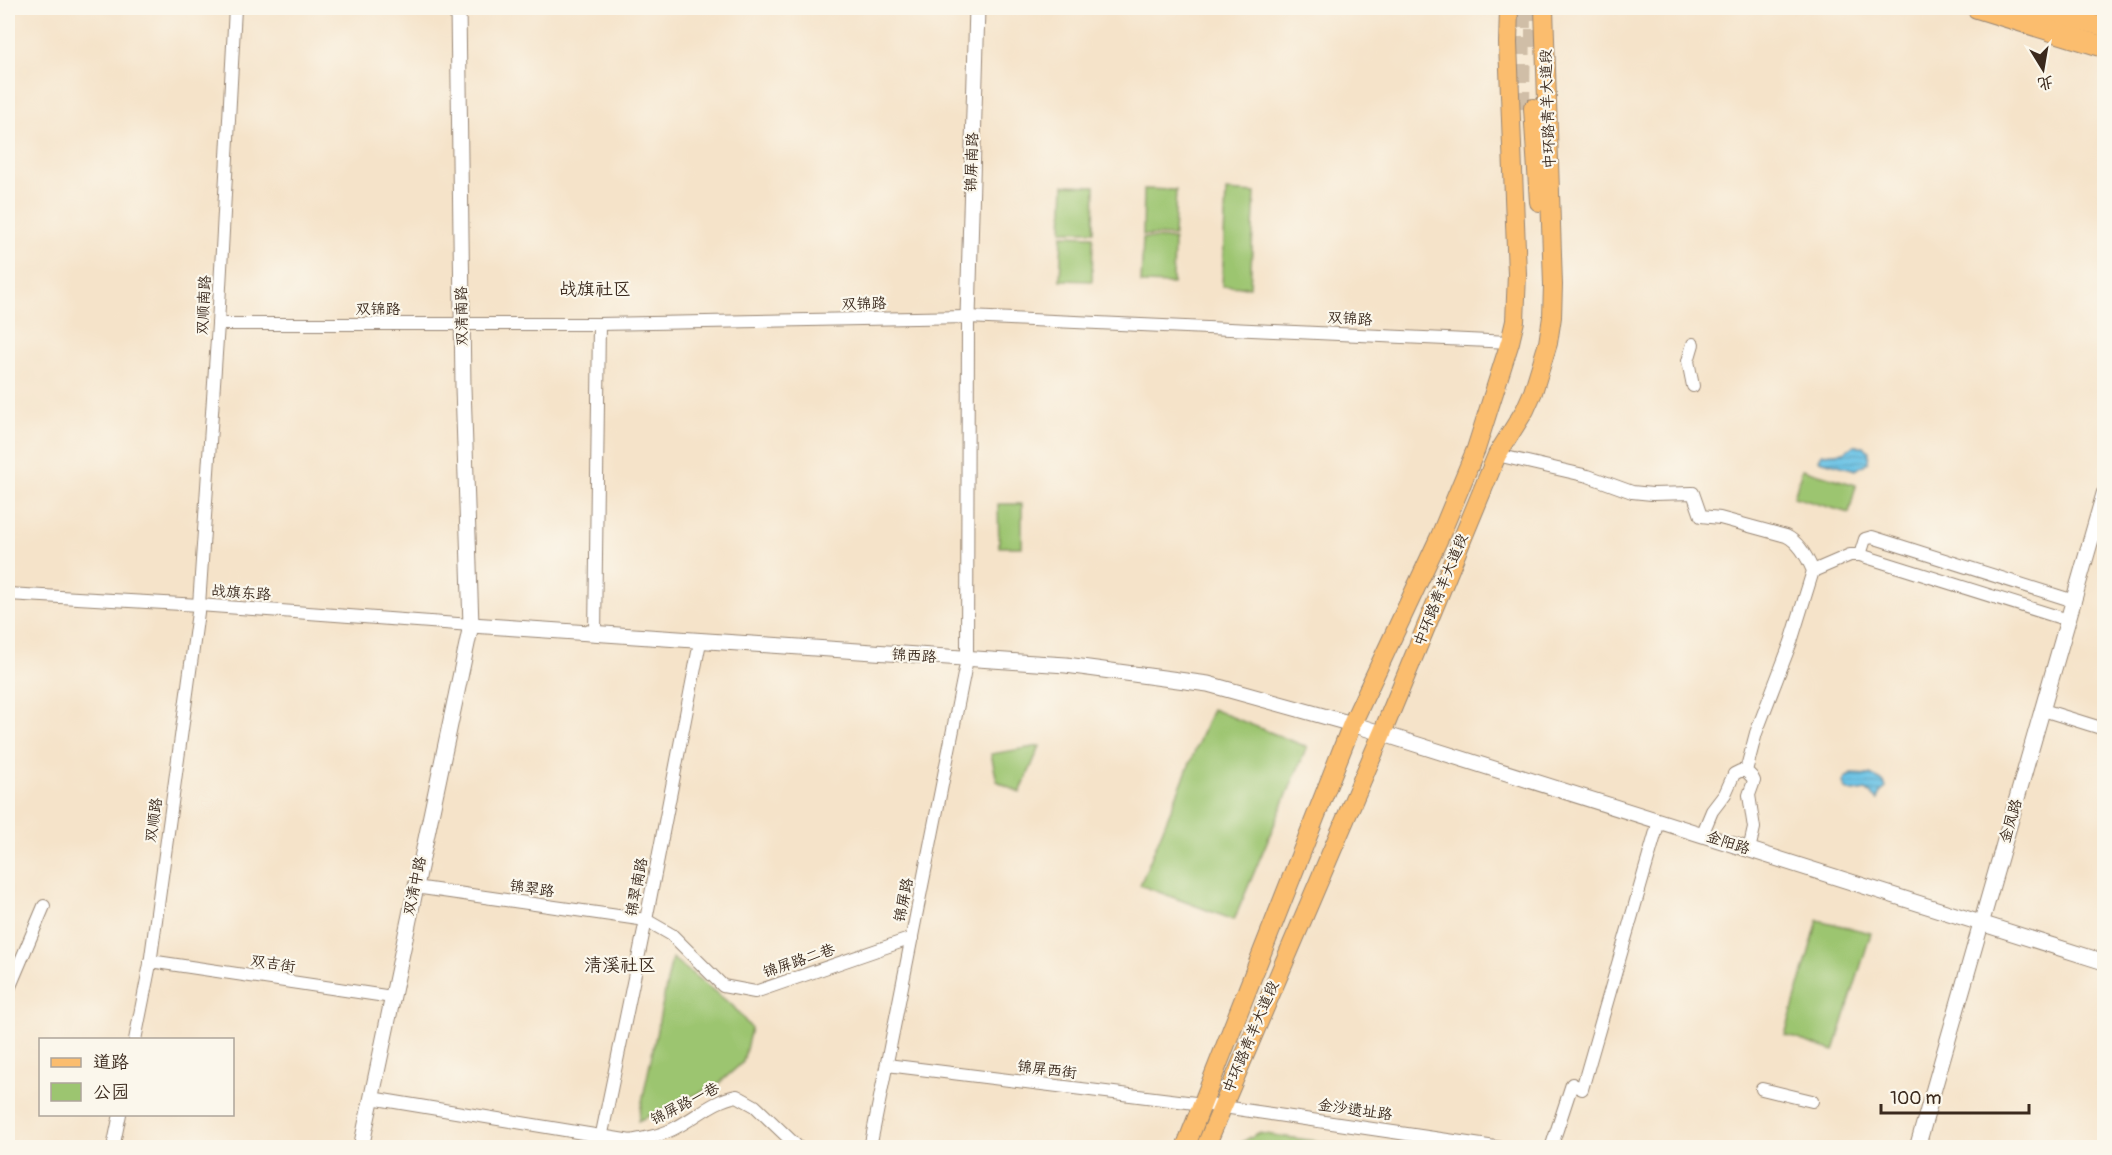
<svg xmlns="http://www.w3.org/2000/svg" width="2112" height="1155" font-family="Pangolin,'LXGW WenKai TC',sans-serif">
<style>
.park{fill:#9cc570;stroke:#6c7847;stroke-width:1.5}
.water{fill:url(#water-rules);stroke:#527682;stroke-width:1.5}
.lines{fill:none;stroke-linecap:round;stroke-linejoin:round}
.primary-tunnel{stroke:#d0bea7;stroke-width:18;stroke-dasharray:18 9;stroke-linecap:butt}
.minor-casing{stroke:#988674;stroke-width:14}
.tertiary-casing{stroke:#988674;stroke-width:17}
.primary-casing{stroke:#988674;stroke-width:20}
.trunk-casing{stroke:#988674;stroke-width:22}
.minor{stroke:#fff;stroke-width:12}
.tertiary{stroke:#fff;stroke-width:15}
.primary{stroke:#fbbd6e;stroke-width:18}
.trunk{stroke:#fbbd6e;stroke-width:20}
.labels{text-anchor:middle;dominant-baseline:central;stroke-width:4.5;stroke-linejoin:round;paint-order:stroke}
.street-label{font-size:15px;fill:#3b2a1e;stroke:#fbf7ec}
.quarter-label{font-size:18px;fill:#3b2a1e;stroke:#fbf7ec}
</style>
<defs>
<pattern id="water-rules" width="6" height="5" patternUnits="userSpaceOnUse" patternTransform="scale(1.5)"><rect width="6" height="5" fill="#68c2e6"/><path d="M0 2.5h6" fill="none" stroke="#579eba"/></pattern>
</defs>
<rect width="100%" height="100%" fill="#fbf7ec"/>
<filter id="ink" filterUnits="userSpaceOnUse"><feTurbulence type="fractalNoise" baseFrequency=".0167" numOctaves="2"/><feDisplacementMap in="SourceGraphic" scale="12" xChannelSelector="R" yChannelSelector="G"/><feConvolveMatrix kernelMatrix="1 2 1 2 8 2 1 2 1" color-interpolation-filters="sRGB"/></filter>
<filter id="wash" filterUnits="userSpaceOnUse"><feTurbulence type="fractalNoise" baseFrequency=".008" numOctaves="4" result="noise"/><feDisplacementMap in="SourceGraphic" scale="24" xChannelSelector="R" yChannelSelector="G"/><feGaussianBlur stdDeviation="1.35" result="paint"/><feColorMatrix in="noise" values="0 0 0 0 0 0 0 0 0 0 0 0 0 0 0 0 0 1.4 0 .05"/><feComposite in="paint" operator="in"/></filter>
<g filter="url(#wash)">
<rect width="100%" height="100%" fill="#f5e3c9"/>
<g class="park">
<polygon points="1064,185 1095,186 1094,231 1062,231"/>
<polygon points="1144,189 1176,190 1174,236 1143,235"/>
<polygon points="1226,191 1255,193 1250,287 1222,286"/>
<polygon points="1062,235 1093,236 1092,281 1060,280"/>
<polygon points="1143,238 1174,239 1173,284 1141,283"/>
<polygon points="1802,469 1856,485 1849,513 1794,497"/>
<polygon points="998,504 1022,504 1022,547 999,547"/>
<polygon points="1212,709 1307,747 1234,920 1140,885"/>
<polygon points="1040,746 1020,793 997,781 991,754"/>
<polygon points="1818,920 1871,933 1834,1051 1785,1035"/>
<polygon points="672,958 733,1006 751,1028 743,1062 717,1085 638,1121"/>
<polygon points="1258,1133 1358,1147 1233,1147"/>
</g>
<g class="water">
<polygon points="1853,446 1863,446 1869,451 1868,462 1856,470 1819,460 1822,454 1844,452"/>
<polygon points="1852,774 1870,775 1884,782 1886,788 1880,793 1878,800 1866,790 1853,792 1846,789 1843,783 1845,778"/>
</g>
</g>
<g filter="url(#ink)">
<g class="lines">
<g class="primary-tunnel">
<polyline points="1534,47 1534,8"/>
<polyline points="1521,109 1522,8"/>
</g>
<defs>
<g id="minor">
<polyline points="218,324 599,324 968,317 1510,342"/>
<polyline points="1693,386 1688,361 1693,344"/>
<path d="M 1497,455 L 1588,476 L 1632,492 L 1652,494 L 1693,493 L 1701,516 L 1720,518 L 1786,536 C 1799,542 1808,559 1813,571 L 1791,642 L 1756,733 L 1746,771 L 1752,777 L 1754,781 L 1749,795 L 1754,828 L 1749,850"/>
<polyline points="1860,555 1865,539 1872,537 2074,601"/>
<polyline points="1813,571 1850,555 1860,555 2068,620"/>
<polyline points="8,594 199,605 471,625"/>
<polyline points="595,634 599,324"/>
<polyline points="2043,710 2104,729"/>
<polyline points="1702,835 1712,811 1725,794 1734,774 1740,771 1746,771"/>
<polyline points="415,887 646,920 672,935 723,986 755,992 912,938"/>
<polyline points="150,961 392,997"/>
<polyline points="8,991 44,906"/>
<polyline points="135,1040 150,964 199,605 218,324 235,8"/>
<polyline points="887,1065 1203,1104 1502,1148"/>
<polyline points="1762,1089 1812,1101"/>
<path d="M 371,1098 L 631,1141 C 647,1138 663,1135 677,1127 C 698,1116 714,1100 737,1096 L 755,1106 L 799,1148"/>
<polyline points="113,1148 120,1114"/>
<polyline points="599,1148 646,920 700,642"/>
<polyline points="870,1148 967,659 968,317"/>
<polyline points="1551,1148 1572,1084 1582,1089 1659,821"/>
</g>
<g id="tertiary">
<polyline points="968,317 977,8"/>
<polyline points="471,625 1066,665 1208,684 1352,724 2104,962"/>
<polyline points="361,1148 471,625 463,387 458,8"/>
<polyline points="1917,1148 2104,494"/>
</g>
<g id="primary">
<polyline points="2034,8 2104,27"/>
<polyline points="1533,108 1539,202"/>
<polyline points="1185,1148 1352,724 1440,536 1476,449 1510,342 1515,321 1517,274 1508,43 1509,8"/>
<polyline points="1205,1148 1383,731 1497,455 1525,410 1533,392 1548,343 1552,317 1553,285 1544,8"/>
</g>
<polyline id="trunk" points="1977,8 2104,47"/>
</defs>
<use href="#minor" class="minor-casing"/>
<use href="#tertiary" class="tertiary-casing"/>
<use href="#primary" class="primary-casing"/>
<use href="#trunk" class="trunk-casing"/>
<use href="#minor" class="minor"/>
<use href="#tertiary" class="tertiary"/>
<use href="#primary" class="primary"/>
<use href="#trunk" class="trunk"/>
</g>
</g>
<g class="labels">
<g class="street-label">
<text transform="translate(1548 109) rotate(-92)">中环路青羊大道段</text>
<text transform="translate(972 162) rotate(-88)">锦屏南路</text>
<text transform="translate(864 304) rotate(-1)">双锦路</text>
<text transform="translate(204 305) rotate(-87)">双顺南路</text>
<text x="378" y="309">双锦路</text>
<text transform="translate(462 316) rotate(-91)">双清南路</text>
<text transform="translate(1350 319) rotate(3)">双锦路</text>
<text transform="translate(1441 590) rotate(-68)">中环路青羊大道段</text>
<text transform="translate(241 593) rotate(4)">战旗东路</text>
<text transform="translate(914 656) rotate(4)">锦西路</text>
<text transform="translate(154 820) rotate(-82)">双顺路</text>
<text transform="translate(2011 821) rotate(-74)">金凤路</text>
<text transform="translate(1728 843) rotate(18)">金阳路</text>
<text transform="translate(415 886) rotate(-78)">双清中路</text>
<text transform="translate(637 887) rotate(-79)">锦翠南路</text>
<text transform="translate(532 889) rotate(8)">锦翠路</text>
<text transform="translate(904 900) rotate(-79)">锦屏路</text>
<text transform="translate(799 961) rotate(-19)">锦屏路二巷</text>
<text transform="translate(273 964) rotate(9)">双吉街</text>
<text transform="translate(1251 1037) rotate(-67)">中环路青羊大道段</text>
<text transform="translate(1047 1070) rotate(7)">锦屏西街</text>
<text transform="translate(685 1104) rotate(-27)">锦屏路一巷</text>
<text transform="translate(1355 1110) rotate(8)">金沙遗址路</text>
</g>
<g class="quarter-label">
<text x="595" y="289">战旗社区</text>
<text x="620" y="965">清溪社区</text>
</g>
</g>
<rect width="2112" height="1155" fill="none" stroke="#fbf7ec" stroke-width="30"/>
<rect x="39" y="1038" width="195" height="78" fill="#fbf7ec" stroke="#aea59a" stroke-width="1.5"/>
<rect x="51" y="1058" width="30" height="9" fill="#fbbd6e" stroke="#aea59a" stroke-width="1.5"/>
<text x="93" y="1068" font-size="18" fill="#3b2a1e">道路</text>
<rect x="51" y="1083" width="30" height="18" fill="#9cc570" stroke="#aea59a" stroke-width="1.5"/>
<text x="93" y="1098" font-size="18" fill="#3b2a1e">公园</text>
<g transform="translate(2043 69) rotate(169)" stroke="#fbf7ec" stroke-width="4.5" paint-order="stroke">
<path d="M0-4.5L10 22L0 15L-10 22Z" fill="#3b2a1e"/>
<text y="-9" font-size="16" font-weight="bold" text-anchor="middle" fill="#3b2a1e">北</text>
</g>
<path d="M1881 1104v9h148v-9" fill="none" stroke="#3b2a1e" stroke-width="3"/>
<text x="1890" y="1104" font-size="18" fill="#3b2a1e" stroke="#fbf7ec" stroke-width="4.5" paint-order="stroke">100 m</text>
</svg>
